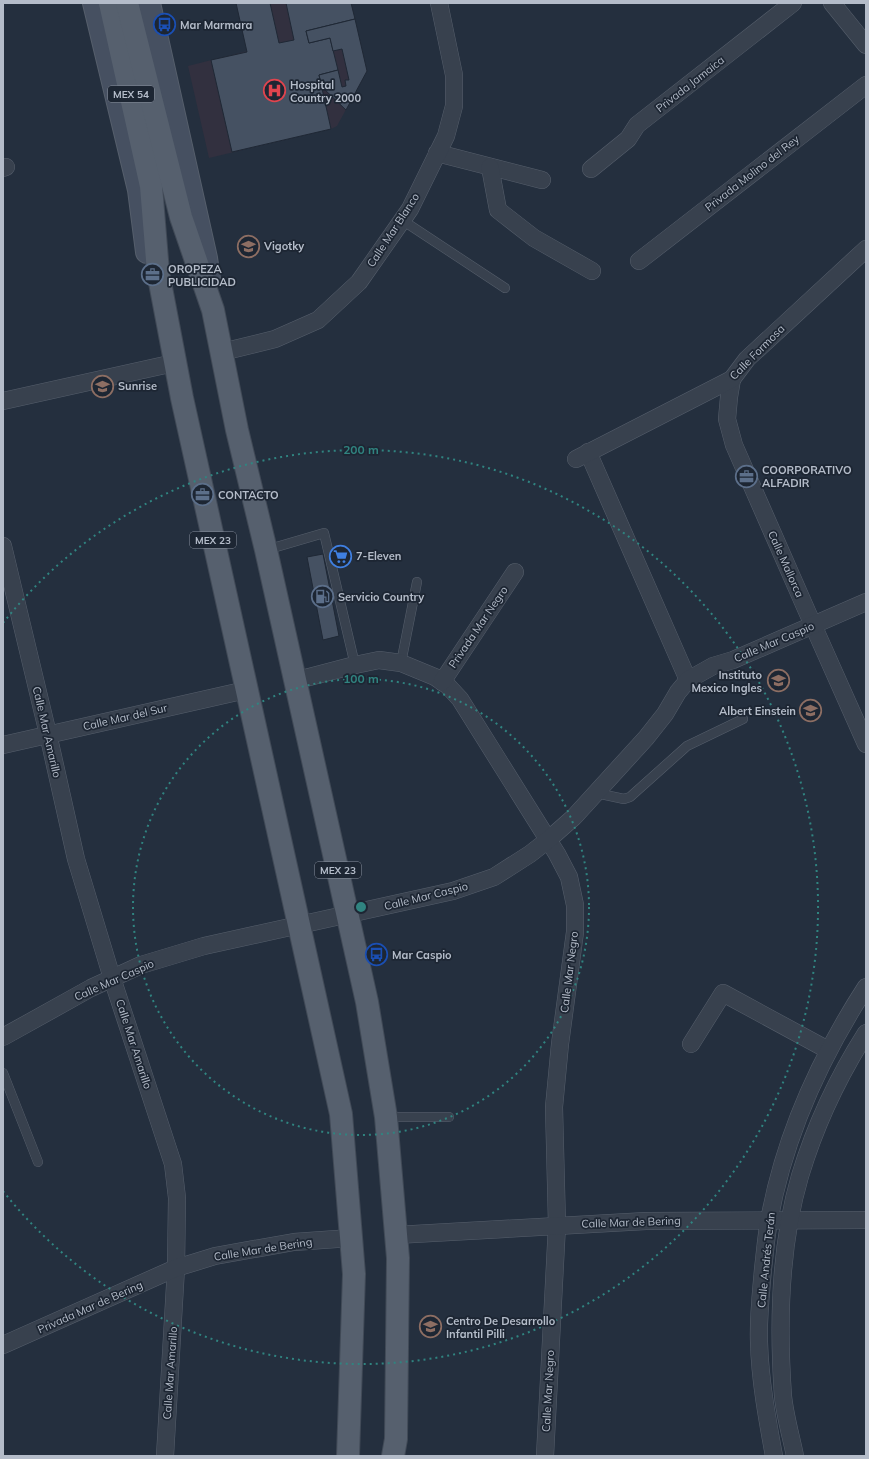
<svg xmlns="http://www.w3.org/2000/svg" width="869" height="1459" font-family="Mulish,sans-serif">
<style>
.medical{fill:#32303f}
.building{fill:#455162;stroke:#1f2835}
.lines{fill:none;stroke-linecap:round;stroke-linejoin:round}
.lane-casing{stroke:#565f6c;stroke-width:10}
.street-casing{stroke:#565f6c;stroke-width:18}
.secondary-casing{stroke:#565f6c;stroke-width:24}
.primary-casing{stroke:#414a57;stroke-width:24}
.lane{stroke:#38414e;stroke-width:9}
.street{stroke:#38414e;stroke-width:17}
.secondary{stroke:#465061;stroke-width:22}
.primary{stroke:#56606e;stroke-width:22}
.ring{fill:none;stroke:#308480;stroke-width:2;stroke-dasharray:2 4}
.labels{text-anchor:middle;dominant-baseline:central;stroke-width:3.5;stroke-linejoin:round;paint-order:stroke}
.shield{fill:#1d2633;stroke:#878f9c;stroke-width:1}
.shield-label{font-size:10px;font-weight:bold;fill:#b4bcc9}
.poi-label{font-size:11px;font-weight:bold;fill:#b4bcc9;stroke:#1d2633;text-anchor:start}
.street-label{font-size:11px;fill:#b4bcc9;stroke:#1d2633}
.centre{fill:#308480;stroke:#1d2633;stroke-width:2}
.ring-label{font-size:12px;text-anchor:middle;font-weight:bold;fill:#308480;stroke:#1d2633;stroke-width:3.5;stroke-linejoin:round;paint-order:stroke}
</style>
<rect width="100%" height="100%" fill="#242f3e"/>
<polygon class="medical" points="236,3 351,3 367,71 337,126 331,129 209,158 188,66 247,51"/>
<g class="building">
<polygon points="236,3 270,3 279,43 294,40 286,3 351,3 355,19 306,31 309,43 330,38 338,70 319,75 331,129 232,152 211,60 247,52"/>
<polygon points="355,19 367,71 346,110 322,87 319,75 338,70 342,87 346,86 345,80 349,80 342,49 333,51 330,38 309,43 306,31"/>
<polygon points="323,554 339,636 323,640 307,557"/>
</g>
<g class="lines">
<defs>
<g id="lane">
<polyline points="402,220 505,288"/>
<polyline points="266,550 324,533 355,665"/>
<polyline points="401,663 417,582"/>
<polyline points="596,793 624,799 630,797 687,746 743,719"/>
<polyline points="3,1073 38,1162"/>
<polyline points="386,1117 449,1117"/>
</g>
<g id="street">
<polyline points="832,3 866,45"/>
<polyline points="437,153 542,180"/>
<polyline points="490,167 498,210 534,238 592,271"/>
<polyline points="3,168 6,167"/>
<polyline points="591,169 628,139 637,125 793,3"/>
<polyline points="639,261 866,85"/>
<polyline points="222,352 275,339 318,320 359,282 410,209 446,136 454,106 454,75 439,3"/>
<polyline points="732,379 729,397 727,419 734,445 813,625 866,744"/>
<polyline points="3,401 165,365"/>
<polyline points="588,452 688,680"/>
<polyline points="576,459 732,379 747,359 866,249"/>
<polyline points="3,546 48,734 76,859 112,978 173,1164 177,1198 176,1268 165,1456"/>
<polyline points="294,681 355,665 379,660 401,663 435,677 447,685 460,699 557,854 569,877 575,905 575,932 560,1044 554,1107 557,1225 545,1456"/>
<polyline points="442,682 515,572"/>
<polyline points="3,745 246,690"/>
<polyline points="3,1037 91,988 141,965 204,946 453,891 494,877 530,854 548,840 574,817 646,738 665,714 678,692 688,680 713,666 733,660 866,602"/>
<polyline points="691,1044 723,993 828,1050"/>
<polyline points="396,1235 646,1221 866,1220"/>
<polyline points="3,1345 176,1268 215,1256 294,1242 351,1238"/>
<path d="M 774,1456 C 767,1418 760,1380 759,1342 C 758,1318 761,1293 763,1269 C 765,1253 766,1237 769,1221 C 784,1137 820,1058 866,987"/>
<path d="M 795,1456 C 791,1436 785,1416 783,1396 C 778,1326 780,1244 800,1176 C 815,1126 838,1077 866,1033"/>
</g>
<g id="secondary">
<polyline points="94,3 139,190 147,252"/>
<polyline points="149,3 206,258 209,279"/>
</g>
<g id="primary">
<polyline points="110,3 151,186 158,272 182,398 341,1114 354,1274 348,1456"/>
<polyline points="127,3 181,217 213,310 237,430 266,550 367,1002 386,1117 398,1258 396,1439 393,1456"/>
</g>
</defs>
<use href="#lane" class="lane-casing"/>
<use href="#street" class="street-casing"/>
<use href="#secondary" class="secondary-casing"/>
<use href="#primary" class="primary-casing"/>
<use href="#lane" class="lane"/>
<use href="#street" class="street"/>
<use href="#secondary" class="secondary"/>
<use href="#primary" class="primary"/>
</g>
<g class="ring">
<circle cx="361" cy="907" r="228"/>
<path d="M3 623A457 457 0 1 1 3 1191"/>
</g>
<defs>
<symbol id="bus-ring" viewBox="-11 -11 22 22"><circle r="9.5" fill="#1d2633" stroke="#1a4fb4" stroke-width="1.5"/><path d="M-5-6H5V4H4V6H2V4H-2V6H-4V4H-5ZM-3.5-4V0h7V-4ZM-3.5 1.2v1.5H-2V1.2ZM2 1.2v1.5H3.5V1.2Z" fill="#1a4fb4"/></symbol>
<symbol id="hospital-ring" viewBox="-11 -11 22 22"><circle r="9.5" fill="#1d2633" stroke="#e0444e" stroke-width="1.5"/><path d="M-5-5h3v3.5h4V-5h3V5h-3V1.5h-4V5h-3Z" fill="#e0444e"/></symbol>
<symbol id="school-ring" viewBox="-11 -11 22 22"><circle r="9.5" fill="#1d2633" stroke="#8d6e63" stroke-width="1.5"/><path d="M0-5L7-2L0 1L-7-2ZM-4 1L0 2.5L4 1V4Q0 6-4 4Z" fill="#8d6e63"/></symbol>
<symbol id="office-ring" viewBox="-11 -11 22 22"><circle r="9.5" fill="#1d2633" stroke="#5c6f8a" stroke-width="1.5"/><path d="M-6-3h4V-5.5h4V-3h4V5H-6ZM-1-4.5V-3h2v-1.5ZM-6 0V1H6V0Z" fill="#5c6f8a"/></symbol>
<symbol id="supermarket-ring" viewBox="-11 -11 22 22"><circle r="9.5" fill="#1d2633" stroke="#3f7fe0" stroke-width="1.5"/><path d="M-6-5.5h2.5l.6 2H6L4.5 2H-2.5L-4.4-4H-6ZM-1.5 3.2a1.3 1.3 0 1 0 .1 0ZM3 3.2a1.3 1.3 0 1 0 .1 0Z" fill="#3f7fe0"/></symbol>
<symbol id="fuel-ring" viewBox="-11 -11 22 22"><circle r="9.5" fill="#1d2633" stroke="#5c6f8a" stroke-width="1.5"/><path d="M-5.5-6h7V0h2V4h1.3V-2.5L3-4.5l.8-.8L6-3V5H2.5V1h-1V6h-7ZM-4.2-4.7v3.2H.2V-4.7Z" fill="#5c6f8a"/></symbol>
</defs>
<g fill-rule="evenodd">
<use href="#bus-ring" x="152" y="12" width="25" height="25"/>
<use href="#hospital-ring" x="262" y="78" width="25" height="25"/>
<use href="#school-ring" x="236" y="234" width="25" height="25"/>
<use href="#office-ring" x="140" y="262" width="25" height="25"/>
<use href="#school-ring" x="90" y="374" width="25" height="25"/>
<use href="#office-ring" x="734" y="464" width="25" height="25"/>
<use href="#office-ring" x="190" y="482" width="25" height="25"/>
<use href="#supermarket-ring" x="328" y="544" width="25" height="25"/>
<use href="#fuel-ring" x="310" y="584" width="25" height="25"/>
<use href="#school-ring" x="766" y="668" width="25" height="25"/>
<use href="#school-ring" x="798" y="698" width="25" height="25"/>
<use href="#bus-ring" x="364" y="942" width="25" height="25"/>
<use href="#school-ring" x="418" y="1314" width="25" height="25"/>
</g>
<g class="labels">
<g class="shield">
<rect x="108" y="86" width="46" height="16" rx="3"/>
<rect x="190" y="532" width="46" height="16" rx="3"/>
<rect x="315" y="862" width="46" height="16" rx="3"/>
</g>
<g class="shield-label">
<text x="131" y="94">MEX 54</text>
<text x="213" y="540">MEX 23</text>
<text x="338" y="870">MEX 23</text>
</g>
<g class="poi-label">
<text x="180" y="25">Mar Marmara</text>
<text x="290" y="85">Hospital<tspan x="290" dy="13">Country 2000</tspan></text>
<text x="264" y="246">Vigotky</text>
<text x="168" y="269">OROPEZA<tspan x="168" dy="13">PUBLICIDAD</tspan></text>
<text x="118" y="386">Sunrise</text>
<text x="762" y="470">COORPORATIVO<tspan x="762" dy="13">ALFADIR</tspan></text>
<text x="218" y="495">CONTACTO</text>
<text x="356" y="556">7-Eleven</text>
<text x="338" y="597">Servicio Country</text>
<text x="762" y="675" text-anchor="end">Instituto<tspan x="762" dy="13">Mexico Ingles</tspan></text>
<text x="796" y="711" text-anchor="end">Albert Einstein</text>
<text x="392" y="955">Mar Caspio</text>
<text x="446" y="1321">Centro De Desarrollo<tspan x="446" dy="13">Infantil Pilli</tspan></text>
</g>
<g class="street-label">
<text transform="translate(690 84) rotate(-38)">Privada Jamaica</text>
<text transform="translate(752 173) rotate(-38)">Privada Molino del Rey</text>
<text transform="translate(393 230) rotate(-57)">Calle Mar Blanco</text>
<text transform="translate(757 352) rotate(-45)">Calle Formosa</text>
<text transform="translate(786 564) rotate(66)">Calle Mallorca</text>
<text transform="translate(478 627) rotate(-56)">Privada Mar Negro</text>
<text transform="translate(774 642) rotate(-23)">Calle Mar Caspio</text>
<text transform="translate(125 717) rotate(-13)">Calle Mar del Sur</text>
<text transform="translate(47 732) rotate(77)">Calle Mar Amarillo</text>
<text transform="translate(426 896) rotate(-14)">Calle Mar Caspio</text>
<text transform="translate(569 972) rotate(-83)">Calle Mar Negro</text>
<text transform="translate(114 980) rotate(-24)">Calle Mar Caspio</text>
<text transform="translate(134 1044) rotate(72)">Calle Mar Amarillo</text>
<text transform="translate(631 1222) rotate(-2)">Calle Mar de Bering</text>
<text transform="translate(263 1249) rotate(-9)">Calle Mar de Bering</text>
<text transform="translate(766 1260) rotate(-84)">Calle Andrés Terán</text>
<text transform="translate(90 1307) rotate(-24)">Privada Mar de Bering</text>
<text transform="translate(170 1373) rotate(-86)">Calle Mar Amarillo</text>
<text transform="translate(548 1391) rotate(-87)">Calle Mar Negro</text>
</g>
</g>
<circle cx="361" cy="907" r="6" class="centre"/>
<g class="ring-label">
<text x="361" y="454">200 m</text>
<text x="361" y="683">100 m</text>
</g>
<rect width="869" height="1459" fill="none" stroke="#b4bcc9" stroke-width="8"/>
</svg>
